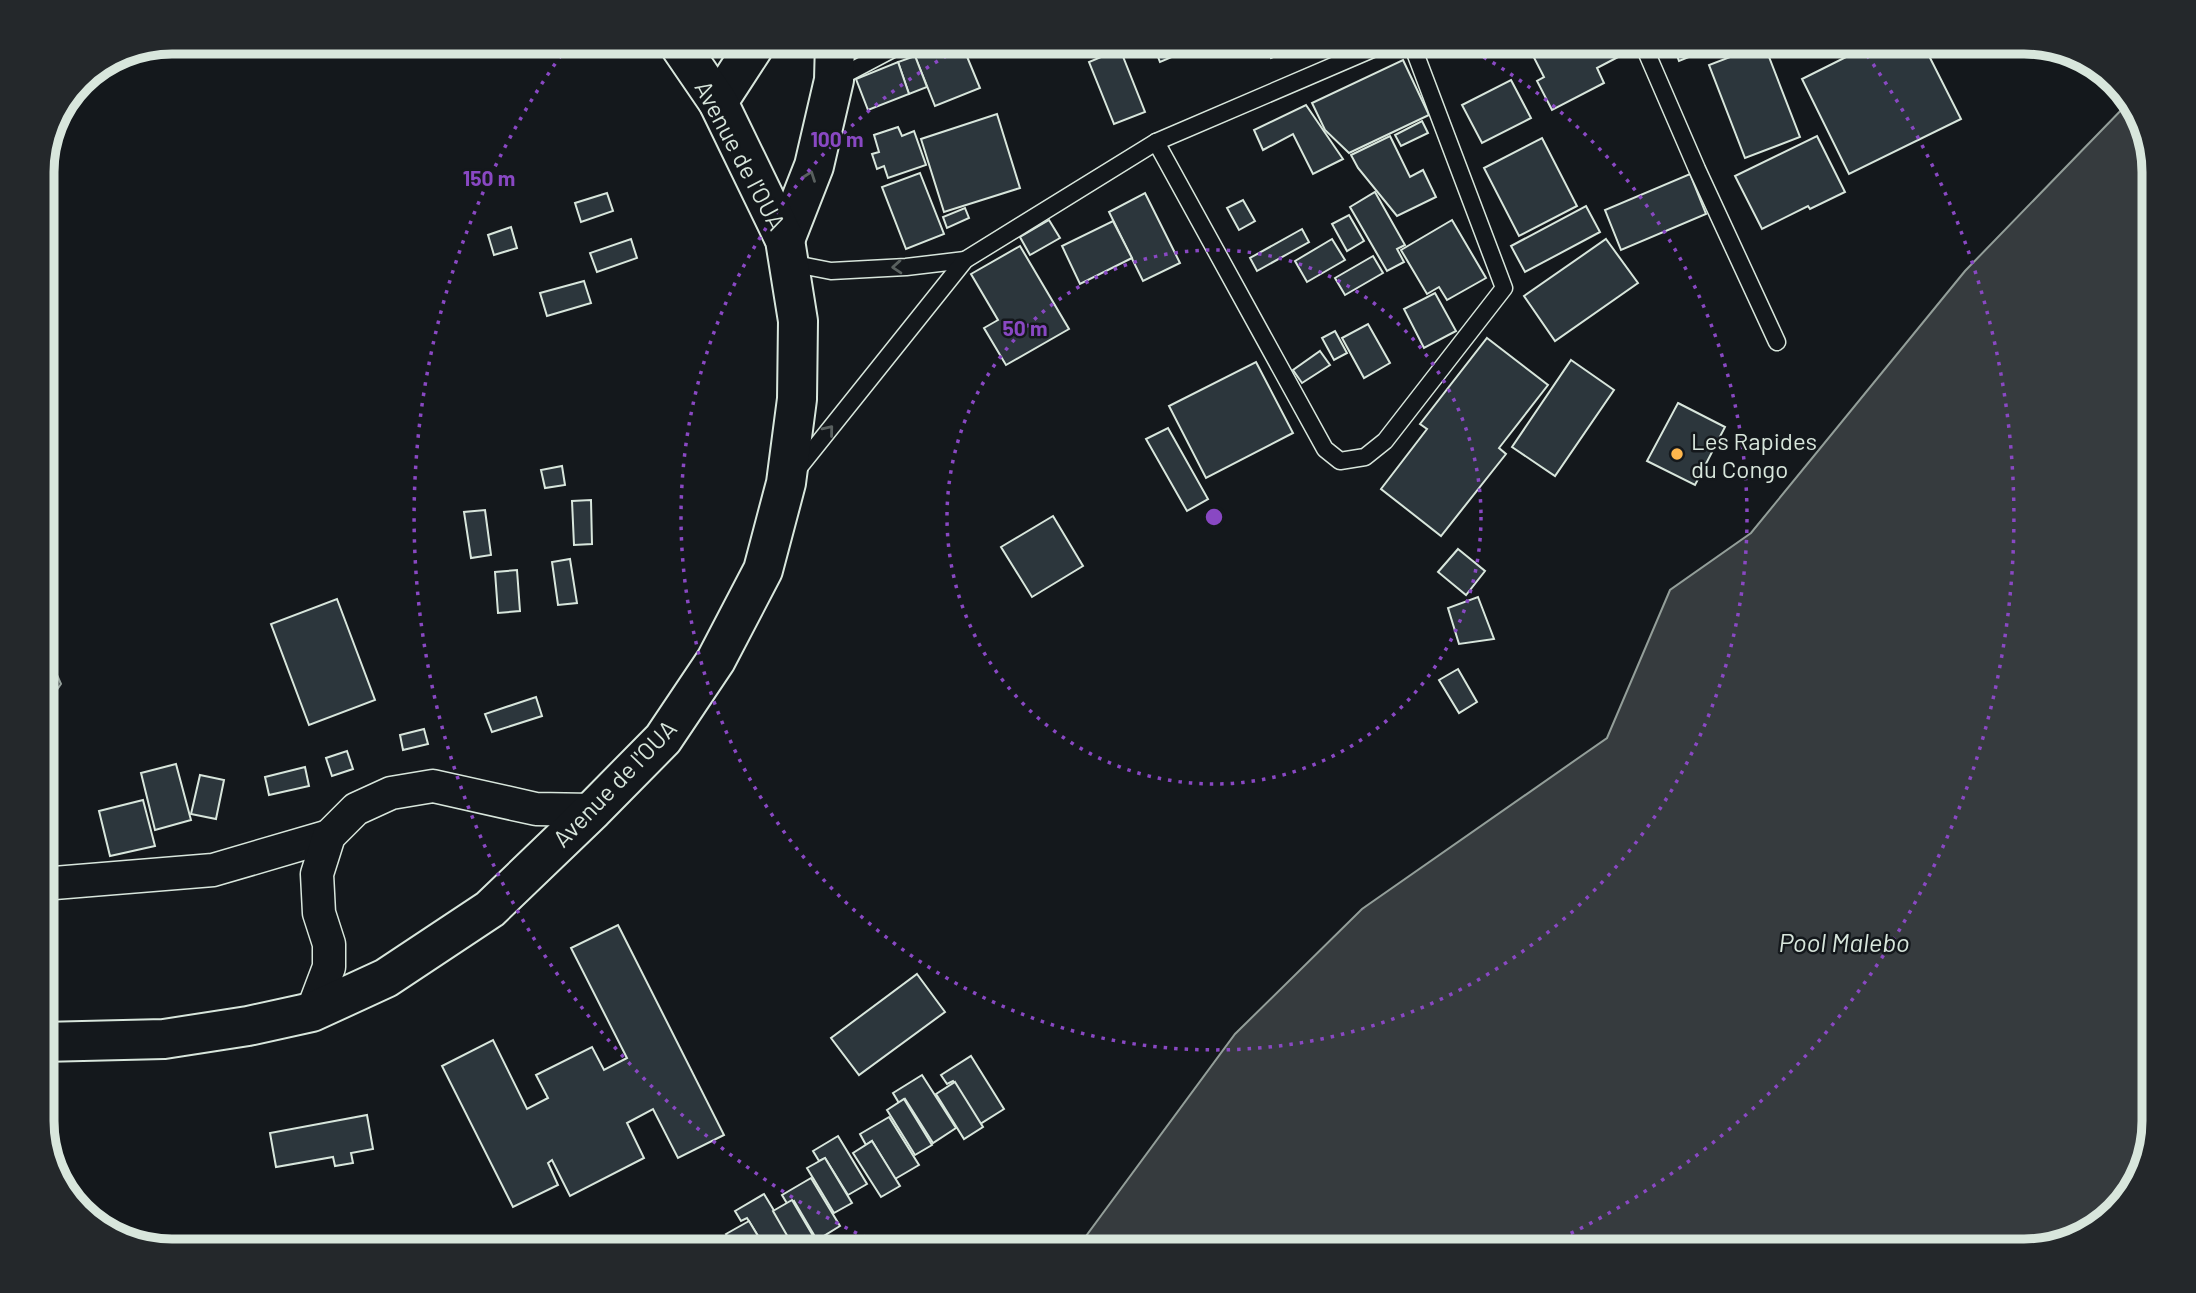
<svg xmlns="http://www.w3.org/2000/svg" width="2196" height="1293" font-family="Barlow,sans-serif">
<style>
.water{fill:#363b3e;stroke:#939e99;stroke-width:2}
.building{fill:#2c363c;stroke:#d8e6dc;stroke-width:2}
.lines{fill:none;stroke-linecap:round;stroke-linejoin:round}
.service-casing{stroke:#d8e6dc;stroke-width:19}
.minor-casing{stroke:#d8e6dc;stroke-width:35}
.secondary-casing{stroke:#d8e6dc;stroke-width:42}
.primary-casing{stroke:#d8e6dc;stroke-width:42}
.service{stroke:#14181c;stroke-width:16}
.minor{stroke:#14181c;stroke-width:32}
.secondary{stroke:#14181c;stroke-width:38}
.primary{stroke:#14181c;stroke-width:38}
.oneway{stroke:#59605f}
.ring{fill:none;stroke:#8948c3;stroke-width:3.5;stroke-dasharray:3.5 7}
.poi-dot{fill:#ffb74d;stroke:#14181c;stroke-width:2.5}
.labels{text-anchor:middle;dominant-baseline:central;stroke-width:5;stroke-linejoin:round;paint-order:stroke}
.street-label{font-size:24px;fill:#d8e6dc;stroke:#14181c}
.poi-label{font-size:24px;fill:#d8e6dc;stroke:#14181c;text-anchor:start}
.water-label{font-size:26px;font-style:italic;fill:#d8e6dc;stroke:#14181c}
.rim{fill:none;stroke:#d8e6dc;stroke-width:9}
.centre{fill:#8948c3;stroke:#14181c;stroke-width:3.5}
.ring-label{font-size:21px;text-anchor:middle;font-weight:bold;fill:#8948c3;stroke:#14181c;stroke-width:5;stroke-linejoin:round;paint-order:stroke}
</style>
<rect width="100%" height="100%" fill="#14181c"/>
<g class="water">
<polygon points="2130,101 2136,107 2154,165 2154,1121 2136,1186 2088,1234 2024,1251 1075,1251 1235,1034 1362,909 1607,738 1670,590 1751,533 1965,271"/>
<polygon points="42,641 61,684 42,711"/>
</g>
<g class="building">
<polygon points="950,42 961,42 980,88 935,106 915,56"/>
<polygon points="1152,42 1182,42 1186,51 1160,62"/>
<polygon points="1264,42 1309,42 1271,58"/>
<polygon points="1526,42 1612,42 1620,56 1597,68 1604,83 1552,110 1537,81 1544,77"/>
<polygon points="1672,42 1726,42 1679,61"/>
<polygon points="1876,42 1922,42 1961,119 1849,174 1802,79"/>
<polygon points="1764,44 1800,137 1745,158 1709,65"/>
<polygon points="1120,49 1145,112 1114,124 1089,62"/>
<polygon points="915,56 927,87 909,94 898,62"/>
<polygon points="1403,60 1429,115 1349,153 1325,130 1312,103"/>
<polygon points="898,62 909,94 868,110 856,79"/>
<polygon points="1511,80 1531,118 1482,143 1462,105"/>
<polygon points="1306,105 1343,159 1313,174 1293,134 1263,150 1254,130"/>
<polygon points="997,114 1020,188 944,212 921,139"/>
<polygon points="1422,121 1428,133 1401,146 1395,135"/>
<polygon points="898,127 902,136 914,131 926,165 888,178 884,166 877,169 872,154 879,152 874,135"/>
<polygon points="1390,136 1410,177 1423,170 1436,197 1397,216 1358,168 1351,155"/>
<polygon points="1817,136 1845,192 1810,209 1808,206 1762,229 1735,176"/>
<polygon points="1542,138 1577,206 1519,236 1484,168"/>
<polygon points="920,173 944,234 906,249 882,187"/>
<polygon points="1690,174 1706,214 1621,250 1605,210"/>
<polygon points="1375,192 1405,245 1397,249 1404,262 1387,271 1350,207"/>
<polygon points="607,193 613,211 581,222 575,203"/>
<polygon points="1145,193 1180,263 1143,281 1109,212"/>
<polygon points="1243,200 1255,221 1239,230 1227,208"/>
<polygon points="1586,206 1600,232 1525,272 1511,246"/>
<polygon points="965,208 969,218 947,228 943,217"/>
<polygon points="1349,215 1364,241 1347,251 1332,224"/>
<polygon points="1049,220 1060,238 1030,255 1020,237"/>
<polygon points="1452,220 1486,278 1447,300 1439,287 1427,294 1401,250"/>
<polygon points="1113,221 1132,258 1080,284 1062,246"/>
<polygon points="511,227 517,248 494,255 488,235"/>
<polygon points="1302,229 1309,242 1257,271 1250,258"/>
<polygon points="631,239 637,258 597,272 590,253"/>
<polygon points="1332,239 1345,260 1307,282 1295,261"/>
<polygon points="1606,239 1638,283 1555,341 1524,296"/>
<polygon points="1020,246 1069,329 1006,365 984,328 998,320 971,274"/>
<polygon points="1373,256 1383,273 1345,295 1335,278"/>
<polygon points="584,281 591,303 547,316 540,293"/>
<polygon points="1435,293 1456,331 1424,348 1404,309"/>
<polygon points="1368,324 1390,363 1364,378 1342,338"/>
<polygon points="1335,331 1347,353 1334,360 1322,338"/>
<polygon points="1487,338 1548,385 1499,448 1506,454 1441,536 1381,489 1427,429 1420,424"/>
<polygon points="1320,351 1330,365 1302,383 1293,370"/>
<polygon points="1571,360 1614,390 1555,476 1512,447"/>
<polygon points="1256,362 1293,433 1206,478 1169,406"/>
<polygon points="1678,403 1725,427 1695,485 1647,461"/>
<polygon points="1168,428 1208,499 1187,511 1146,439"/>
<polygon points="562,466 565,485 545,488 541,470"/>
<polygon points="591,500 592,544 574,545 572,501"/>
<polygon points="485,510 491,555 471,558 464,512"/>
<polygon points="1053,516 1083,566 1032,597 1001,547"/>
<polygon points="1458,549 1485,571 1466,595 1438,572"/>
<polygon points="570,559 577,603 558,605 552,562"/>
<polygon points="517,570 520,611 498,613 495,572"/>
<polygon points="1478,597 1494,639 1459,644 1448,608"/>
<polygon points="337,599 375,700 309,725 271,624"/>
<polygon points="1458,669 1477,702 1459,713 1439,680"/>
<polygon points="536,697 542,716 492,732 485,714"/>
<polygon points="424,729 428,744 403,750 400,735"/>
<polygon points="347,751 353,769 332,776 326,758"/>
<polygon points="176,764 191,820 155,830 141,773"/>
<polygon points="305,767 309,786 269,795 265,777"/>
<polygon points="200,775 224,780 216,819 191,814"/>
<polygon points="143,800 155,846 110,856 99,811"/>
<polygon points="618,925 724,1135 678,1158 653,1109 627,1123 644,1158 570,1196 552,1160 548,1163 558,1185 513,1207 442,1066 493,1040 527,1109 548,1098 536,1075 592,1047 604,1070 627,1058 571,948"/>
<polygon points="917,974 945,1012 859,1075 831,1038"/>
<polygon points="971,1056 1004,1109 980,1124 953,1081 947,1084 941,1075"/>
<polygon points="922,1075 956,1128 933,1143 905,1099 899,1103 893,1093"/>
<polygon points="955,1082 983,1127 964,1139 936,1094"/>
<polygon points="904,1099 932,1145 915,1155 887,1110"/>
<polygon points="367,1115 373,1149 351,1153 353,1163 335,1166 333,1157 276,1167 270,1133"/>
<polygon points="889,1117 919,1165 895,1179 872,1141 866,1145 860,1134"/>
<polygon points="838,1136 867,1184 848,1195 825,1158 819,1161 813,1151"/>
<polygon points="872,1141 900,1186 881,1197 853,1153"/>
<polygon points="825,1158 852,1203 834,1213 807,1168"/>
<polygon points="811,1178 840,1226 817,1240 794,1201 788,1205 782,1195"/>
<polygon points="764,1194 793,1242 777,1251 767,1251 747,1218 741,1221 735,1211"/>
<polygon points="792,1200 819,1246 810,1251 796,1251 773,1211"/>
<polygon points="749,1221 767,1251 736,1251 726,1234"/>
</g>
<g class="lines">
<defs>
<g id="service">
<polyline points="1642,42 1697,169 1777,342"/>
<polyline points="836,79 906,42"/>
<polyline points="1156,142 1325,449 1340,461 1365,457 1385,441 1504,288 1411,42"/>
<polyline points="790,263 831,271 906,267 965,260"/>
<polyline points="797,470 965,260 1156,142 1389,42"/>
</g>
<g id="minor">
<polyline points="42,884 213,870 329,836"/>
<polyline points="312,1012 329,967 329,944 319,913 317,874 329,836 356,809 391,793 433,786 536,809 593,810"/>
</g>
<polyline id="secondary" points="718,102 757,42"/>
<g id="primary">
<polyline points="785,240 814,166 834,80 835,42"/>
<polyline points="42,1042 164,1039 248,1026 312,1012 386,978 490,909 593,810 663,739 716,660 763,570 786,483 797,399 798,321 785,240 718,102 677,42"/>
</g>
</defs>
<use href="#service" class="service-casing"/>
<use href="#minor" class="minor-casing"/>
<use href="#secondary" class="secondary-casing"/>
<use href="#primary" class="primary-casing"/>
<use href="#service" class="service"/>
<use href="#minor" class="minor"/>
<use href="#secondary" class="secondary"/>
<use href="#primary" class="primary"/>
</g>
<defs><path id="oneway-chevron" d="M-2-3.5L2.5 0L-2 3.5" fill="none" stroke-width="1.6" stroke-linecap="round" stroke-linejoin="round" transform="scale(1.75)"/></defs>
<g class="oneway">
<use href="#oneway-chevron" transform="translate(810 176) rotate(-70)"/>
<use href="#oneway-chevron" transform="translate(897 267) rotate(176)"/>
<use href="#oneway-chevron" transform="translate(829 430) rotate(-51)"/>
</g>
<g class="ring">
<circle cx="1214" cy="517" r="267"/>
<path d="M1456 42A533 533 0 1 1 972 42"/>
<path d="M895 1251A800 800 0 0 1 567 47M1861 47A800 800 0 0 1 1533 1251"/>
</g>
<circle class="poi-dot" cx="1677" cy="454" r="7"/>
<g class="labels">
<g class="street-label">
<text transform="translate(741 155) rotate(62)">Avenue de l'OUA</text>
<text transform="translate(614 783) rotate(-46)">Avenue de l'OUA</text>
</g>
<g class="poi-label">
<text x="1691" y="440">Les Rapides<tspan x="1691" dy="28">du Congo</tspan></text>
</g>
<g class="water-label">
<text x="1844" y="941">Pool Malebo</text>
</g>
</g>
<path d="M0 0H2196V1293H0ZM172 54H2024A118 118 0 0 1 2142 172V1121A118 118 0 0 1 2024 1239H172A118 118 0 0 1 54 1121V172A118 118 0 0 1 172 54Z" fill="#24282b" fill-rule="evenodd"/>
<path class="rim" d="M172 54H2024A118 118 0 0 1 2142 172V1121A118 118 0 0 1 2024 1239H172A118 118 0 0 1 54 1121V172A118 118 0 0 1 172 54Z"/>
<circle cx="1214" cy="517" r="10" class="centre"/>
<g class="ring-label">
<text x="837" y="147">100 m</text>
<text x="489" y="186">150 m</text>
<text x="1025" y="336">50 m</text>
</g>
</svg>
